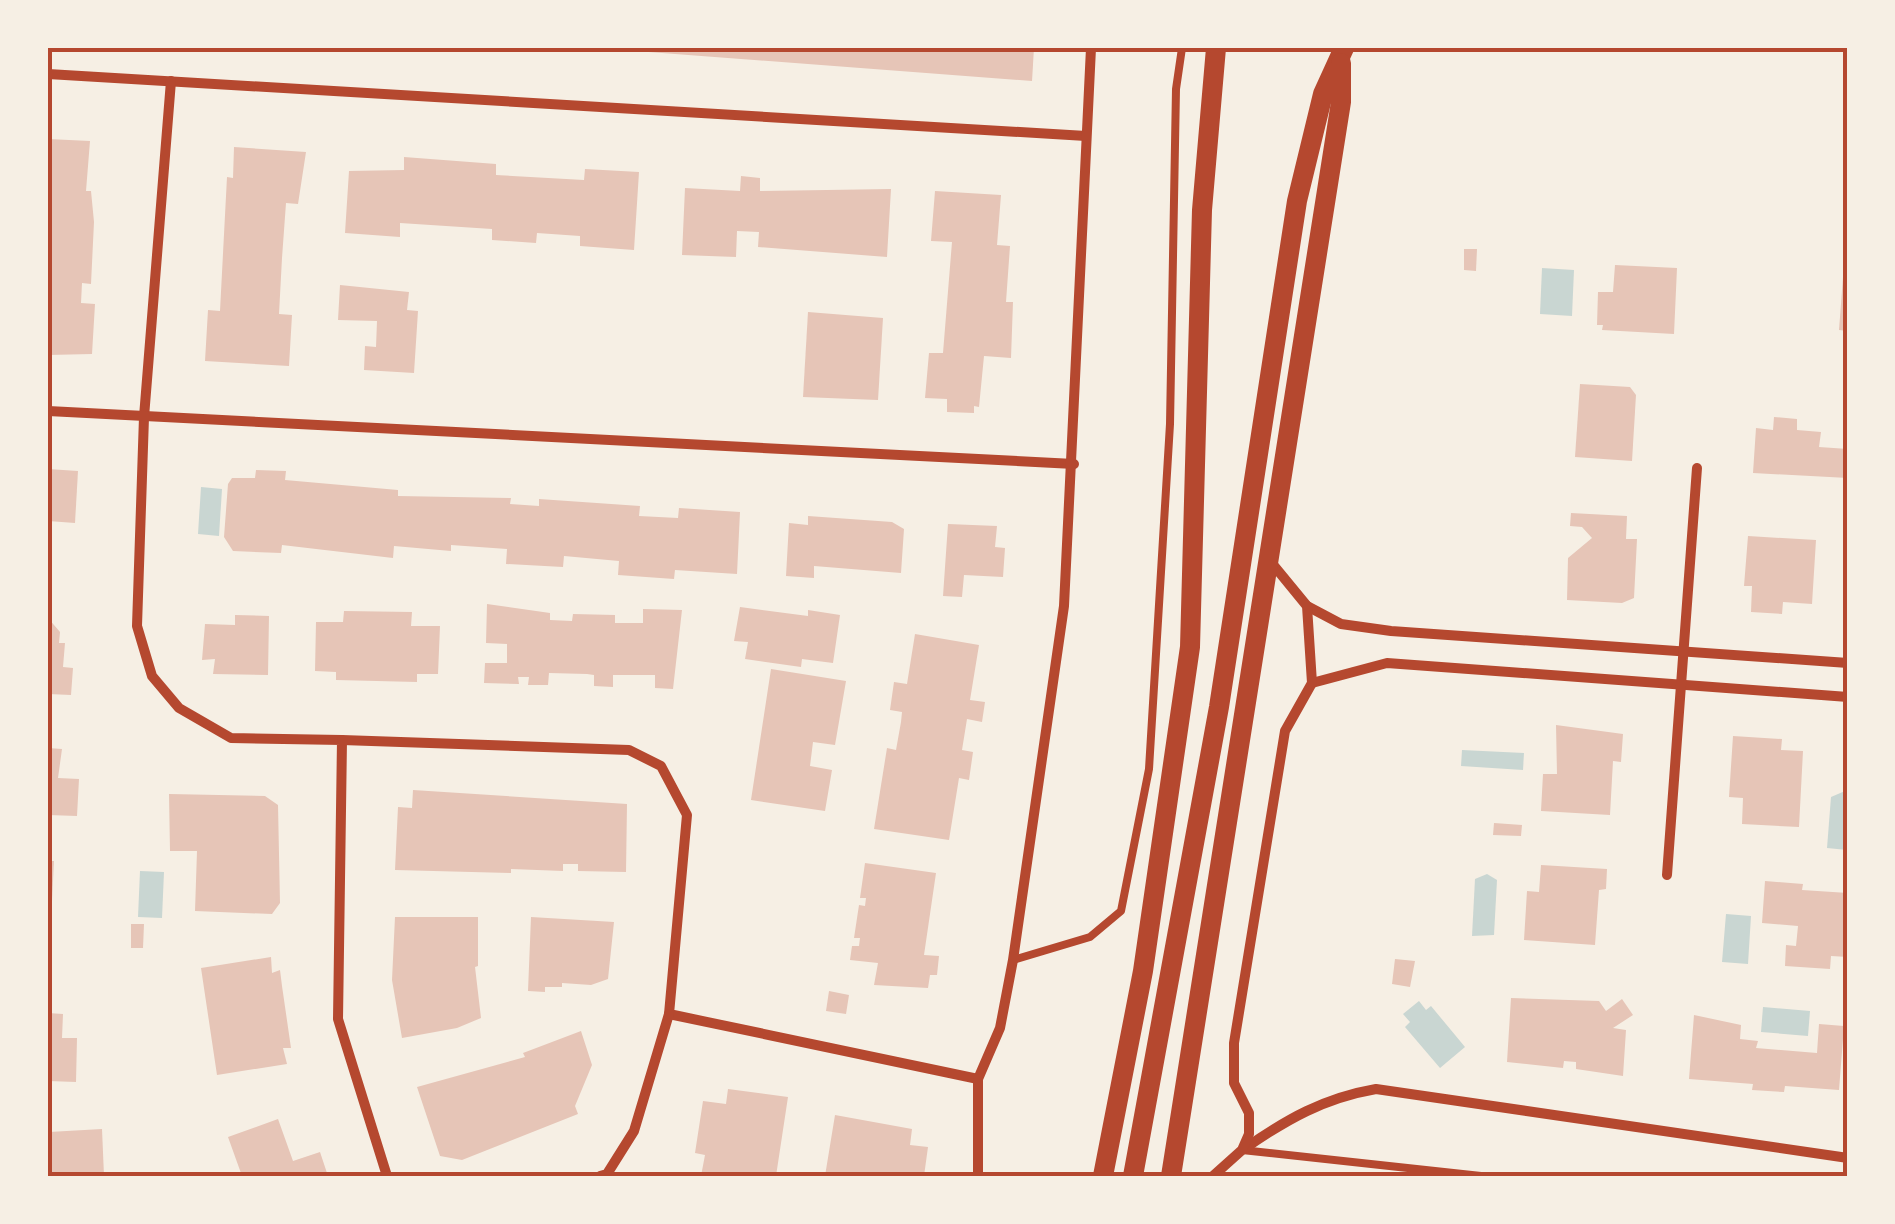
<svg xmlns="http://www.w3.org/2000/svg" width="1895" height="1224" font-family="Manrope,sans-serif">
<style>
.water{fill:#c9d6d2}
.building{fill:#e6c5b7}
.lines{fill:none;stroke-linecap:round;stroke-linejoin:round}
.service{stroke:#b5482f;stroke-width:8}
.minor{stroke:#b5482f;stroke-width:10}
.secondary{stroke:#b5482f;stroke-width:20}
.neatline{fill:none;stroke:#b5482f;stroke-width:4}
</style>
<rect width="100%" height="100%" fill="#f6efe4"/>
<g class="water">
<polygon points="1542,268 1574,270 1572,316 1540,314"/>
<polygon points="201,487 222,489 219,536 198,534"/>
<polygon points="1462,750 1524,753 1523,770 1461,766"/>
<polygon points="1845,791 1847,850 1827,848 1831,797"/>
<polygon points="140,871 164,872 162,918 138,917"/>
<polygon points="1487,874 1497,880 1494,935 1472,936 1475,879"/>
<polygon points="1726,914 1751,916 1748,964 1722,962"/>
<polygon points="1419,1001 1426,1010 1431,1006 1465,1047 1440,1068 1405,1027 1410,1022 1403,1014"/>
<polygon points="1763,1007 1810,1011 1808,1036 1761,1032"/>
</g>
<g class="building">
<polygon points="596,48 1034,48 1032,81"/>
<polygon points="48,139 90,141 86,191 91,191 94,222 91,284 82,283 81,303 95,304 92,354 48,355"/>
<polygon points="234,147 306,152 298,204 286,203 282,258 279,314 292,315 289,366 205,361 208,310 220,311 227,177 233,178"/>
<polygon points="404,157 496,164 496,175 584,180 585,169 639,172 634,250 580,246 580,236 537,233 536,243 492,240 492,229 400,223 400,237 345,233 349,171 404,170"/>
<polygon points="741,176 760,178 760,191 891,189 887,257 758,247 759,232 737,231 736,257 682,255 685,188 740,191"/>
<polygon points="935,191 1001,195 997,245 1010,246 1006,302 1013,302 1011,358 984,356 979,407 974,406 974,413 947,412 947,399 925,398 929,353 943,353 952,242 931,241"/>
<polygon points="1464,249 1477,249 1476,271 1464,270"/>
<polygon points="1844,264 1848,264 1848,331 1839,330"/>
<polygon points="1615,265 1677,268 1674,334 1602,330 1603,325 1597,325 1598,292 1613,292"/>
<polygon points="340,285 409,292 407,310 418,311 414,373 364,370 365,346 376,347 377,321 338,320"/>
<polygon points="808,312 883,318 878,400 803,397"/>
<polygon points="1580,384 1630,387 1636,395 1632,461 1575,457"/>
<polygon points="1774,417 1797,419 1797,430 1821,432 1819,447 1848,449 1848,478 1753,473 1756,428 1773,430"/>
<polygon points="48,469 78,471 75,523 48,521"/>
<polygon points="256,470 286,471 285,480 398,490 398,496 511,498 510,504 539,506 539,499 640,506 639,516 678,518 679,508 740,512 737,574 675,570 674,579 618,575 619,561 564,556 563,567 506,564 507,549 451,545 451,551 394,546 393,558 282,545 281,553 233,551 224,537 228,484 232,478 255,478"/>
<polygon points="1571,513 1627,516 1626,539 1637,539 1634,598 1622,603 1567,600 1568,558 1592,538 1582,527 1570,526"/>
<polygon points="808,516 892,522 904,529 901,573 814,566 814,578 786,576 789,523 808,525"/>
<polygon points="948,524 997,526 995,547 1005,548 1003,577 964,575 962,597 943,596"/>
<polygon points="1748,536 1816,540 1812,604 1783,602 1782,614 1751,612 1752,586 1744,586"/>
<polygon points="487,604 550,613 550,620 572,621 573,614 615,615 615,623 643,623 643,609 682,610 673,689 655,688 655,675 613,675 613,687 594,686 594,675 587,674 549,673 548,685 528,685 529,677 518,677 519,684 484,683 485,663 507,663 507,644 486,643"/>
<polygon points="740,607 808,616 808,610 840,615 833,663 802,659 801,667 745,659 748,642 734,641"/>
<polygon points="344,611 412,612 411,626 440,626 438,674 417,674 417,682 336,680 336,672 315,671 316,622 343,622"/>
<polygon points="235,615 269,616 268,675 213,674 215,659 202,660 205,624 235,625"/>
<polygon points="48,618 60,632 59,643 65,643 63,667 73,668 71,695 48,694"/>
<polygon points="915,634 979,645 970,700 985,702 982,722 967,719 962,750 973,752 969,780 959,778 949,840 874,829 887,748 896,750 901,722 902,712 890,710 894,682 907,684"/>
<polygon points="771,669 846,681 835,745 813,742 810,766 832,770 825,811 751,800"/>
<polygon points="1556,725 1623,734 1621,762 1613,761 1610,815 1541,811 1543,774 1557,774"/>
<polygon points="1733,736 1782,739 1781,750 1803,751 1799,827 1742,824 1743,798 1729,797"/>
<polygon points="48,748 62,749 58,778 79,779 77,816 48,815"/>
<polygon points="413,790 627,804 626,872 578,871 578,864 563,864 563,871 511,869 511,873 395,870 398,807 412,808"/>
<polygon points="169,794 265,796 278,805 280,903 272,914 195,911 197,851 170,851"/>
<polygon points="1494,823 1522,825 1521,836 1493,835"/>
<polygon points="48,861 54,861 51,921 48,921"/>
<polygon points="865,863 936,873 924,955 939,956 937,975 930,975 928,988 874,985 878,963 850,960 852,946 859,946 860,938 854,938 859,905 865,906 866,898 860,898"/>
<polygon points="1541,865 1607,869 1606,889 1599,890 1595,945 1524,940 1527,891 1539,892"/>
<polygon points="1765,881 1803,884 1802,890 1848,893 1848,957 1831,956 1830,969 1785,966 1786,945 1796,946 1798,926 1762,923"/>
<polygon points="395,917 478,917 478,966 475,967 481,1018 457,1028 402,1038 392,980"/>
<polygon points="531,917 614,922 608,979 591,985 562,983 562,987 545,987 545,992 528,991"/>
<polygon points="131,924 144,924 143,948 131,948"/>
<polygon points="271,957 272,973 280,970 282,986 291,1048 283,1048 287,1064 217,1075 201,968"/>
<polygon points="1395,959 1415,961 1410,987 1392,984"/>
<polygon points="829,991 849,995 846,1014 826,1011"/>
<polygon points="1511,998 1599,1001 1606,1011 1622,999 1633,1015 1613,1028 1626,1030 1623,1076 1576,1069 1576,1062 1564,1061 1563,1068 1507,1062"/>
<polygon points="48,1013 63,1014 62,1038 77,1038 76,1082 48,1081"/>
<polygon points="1694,1015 1741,1025 1740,1039 1758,1041 1756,1048 1817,1053 1819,1024 1844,1026 1839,1090 1785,1086 1784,1092 1752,1090 1753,1084 1689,1079"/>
<polygon points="581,1031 592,1065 575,1106 578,1114 462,1160 440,1156 417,1087 525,1057 523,1053"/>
<polygon points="728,1089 788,1097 776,1176 701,1176 705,1155 695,1153 703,1101 726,1104"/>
<polygon points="835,1115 912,1129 910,1145 928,1147 924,1176 825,1176"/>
<polygon points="278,1119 293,1161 320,1152 328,1176 242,1176 228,1137"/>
<polygon points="102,1129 104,1176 51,1176 49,1132"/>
</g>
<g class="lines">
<g class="service">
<polyline points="1013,960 1090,937 1121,911 1149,769 1170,424 1176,89 1182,48"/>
<polyline points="1242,1150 1481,1176"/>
</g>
<g class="minor">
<polyline points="48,74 1086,136"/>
<polyline points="171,81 144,417 137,626 152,676 179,708 231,738 342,740 338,1019 387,1176"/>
<polyline points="48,411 1074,464"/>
<polyline points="1307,606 1341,624 1391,631 1848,663"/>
<polyline points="1312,683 1387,663 1848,697"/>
<polyline points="342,740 629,750 661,766 687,815 669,1014 978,1079"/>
<polyline points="1667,875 1697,468"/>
<path d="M 1244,1149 C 1287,1119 1324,1098 1376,1089 L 1848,1158"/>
<polyline points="600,1176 607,1174 634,1131 669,1014"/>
<polyline points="978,1176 978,1079 1000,1028 1013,960 1064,606 1091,48"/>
<polyline points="1213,1176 1242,1150 1249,1134 1249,1113 1234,1083 1234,1043 1285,731 1312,683 1307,606 1270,561"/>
</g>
<g class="secondary">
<polyline points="1103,1176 1143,971 1190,647 1202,210 1216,48"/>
<polyline points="1133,1176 1219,707 1297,201 1323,94 1344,48"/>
<polyline points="1171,1176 1341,102 1341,63"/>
</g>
</g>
<rect width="1895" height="1224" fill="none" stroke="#f6efe4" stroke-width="100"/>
<rect x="50" y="50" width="1795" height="1124" class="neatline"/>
</svg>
